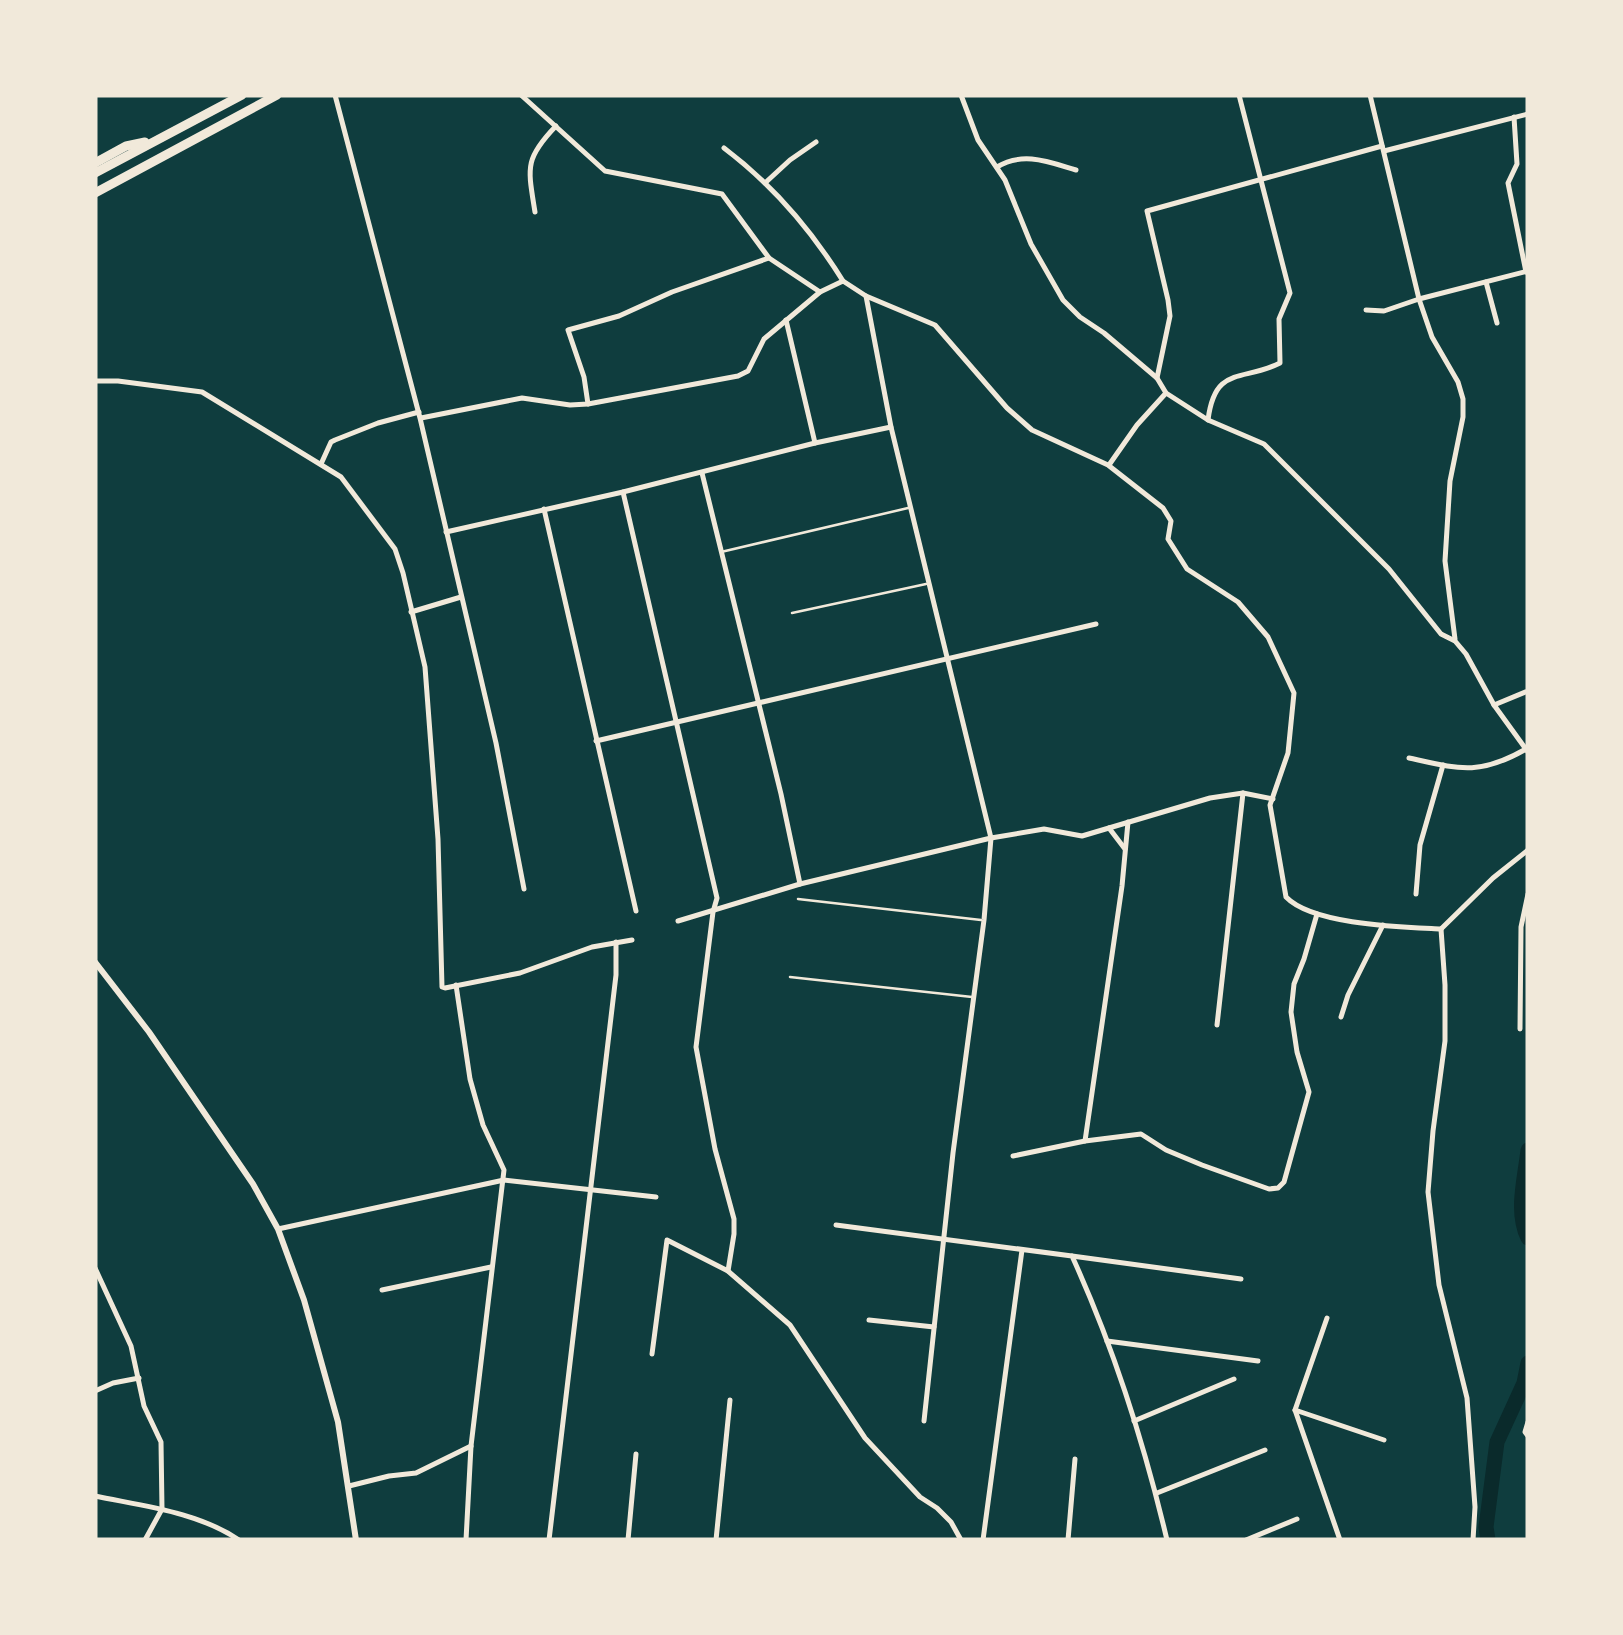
<svg xmlns="http://www.w3.org/2000/svg" width="1623" height="1635" font-family="Arial,sans-serif">
<style>
.lines{fill:none;stroke-linecap:round;stroke-linejoin:round}
.river{stroke:#0a2a2b;stroke-width:15}
.service{stroke:#f1e9da;stroke-width:2.5}
.minor{stroke:#f1e9da;stroke-width:5}
.tertiary{stroke:#f1e9da;stroke-width:6}
.primary{stroke:#f1e9da;stroke-width:9}
</style>
<rect width="100%" height="100%" fill="#0f3d3e"/>
<g class="lines">
<g class="river">
<path d="M 1528,1150 C 1525,1178 1515,1212 1528,1238"/>
<polyline points="1488,1540 1486,1527 1497,1442 1524,1383 1528,1363"/>
</g>
<g class="service">
<polyline points="721,552 908,508"/>
<polyline points="792,613 926,584"/>
<polyline points="798,899 981,920"/>
<polyline points="790,977 972,997"/>
</g>
<g class="minor">
<polyline points="335,95 420,418 496,743 524,889"/>
<path d="M 521,95 L 605,171 L 722,194 L 769,258 L 820,292 L 843,281 L 866,296 L 935,325 L 1007,408 L 1032,430 L 1108,465 L 1163,508 L 1171,521 L 1168,539 L 1187,569 L 1238,602 L 1268,637 L 1294,693 L 1288,753 L 1270,805 L 1286,897 C 1313,925 1402,927 1441,929"/>
<polyline points="961,95 978,140 1005,180 1031,244 1063,300 1080,317 1104,333 1157,378 1166,393 1208,420 1264,444 1389,569 1441,634 1455,641 1466,654 1494,705 1528,752"/>
<polyline points="1370,95 1419,299 1432,337 1458,382 1463,399 1463,417 1450,481 1445,561 1455,639"/>
<polyline points="1514,117 1517,164 1508,183 1526,272"/>
<path d="M 724,148 C 773,185 810,228 843,281"/>
<polyline points="1384,151 1528,114"/>
<path d="M 997,167 C 1023,151 1049,162 1076,170"/>
<polyline points="765,183 790,160 816,142"/>
<path d="M 535,212 C 528,168 524,159 556,126"/>
<polyline points="1486,282 1497,323"/>
<polyline points="866,296 891,427 991,838 984,920 953,1153 924,1421"/>
<polyline points="1366,310 1384,311 1419,299 1528,271"/>
<polyline points="786,320 815,443"/>
<polyline points="1157,378 1170,316 1168,300 1147,211 1382,146"/>
<polyline points="95,381 118,381 202,392 341,477 395,549 403,573 425,667 438,839 442,987 445,988 520,973 592,947 632,940"/>
<polyline points="588,404 584,377 568,330 619,316 672,292 769,258"/>
<polyline points="421,418 522,398 570,405 588,404 738,376 748,371 764,339 820,292"/>
<path d="M 1208,420 C 1215,365 1242,382 1280,363 L 1279,319 L 1290,293 L 1239,95"/>
<polyline points="321,464 331,442 335,440 378,423 419,412"/>
<polyline points="1109,465 1137,425 1166,393"/>
<polyline points="702,473 781,794 800,884"/>
<polyline points="623,492 717,898 713,912 696,1047 715,1149 734,1219 734,1234 728,1271"/>
<polyline points="544,509 636,911"/>
<polyline points="446,532 623,492 815,443 891,427"/>
<polyline points="411,612 461,597"/>
<polyline points="1494,705 1528,691"/>
<polyline points="596,741 1096,624"/>
<path d="M 1409,758 C 1459,769 1479,776 1526,749"/>
<polyline points="1109,828 1125,849"/>
<polyline points="1416,894 1420,845 1443,765"/>
<polyline points="678,921 800,884 991,838 1044,829 1082,836 1210,798 1243,793 1273,799"/>
<polyline points="1441,929 1445,985 1445,1041 1433,1131 1428,1192 1439,1285 1467,1398 1475,1507 1473,1540"/>
<polyline points="1441,929 1493,878 1528,850"/>
<polyline points="456,985 470,1079 483,1125 504,1170 471,1446 466,1540"/>
<polyline points="1341,1017 1348,995 1383,925"/>
<polyline points="1217,1025 1243,793"/>
<polyline points="1520,1029 1521,927 1528,894"/>
<polyline points="1085,1141 1122,886 1128,822"/>
<polyline points="1013,1156 1085,1141 1141,1134 1166,1150 1202,1165 1269,1189 1278,1188 1284,1182 1309,1092 1297,1052 1291,1012 1294,984 1304,959 1317,914"/>
<path d="M 836,1225 L 1072,1256 C 1113,1346 1144,1443 1167,1540"/>
<polyline points="278,1229 504,1180 656,1197"/>
<polyline points="1072,1256 1241,1279"/>
<polyline points="95,1268 131,1346 144,1406 161,1442 162,1509 145,1540"/>
<polyline points="382,1290 491,1267"/>
<polyline points="1327,1318 1295,1410 1340,1540"/>
<polyline points="869,1320 934,1327"/>
<polyline points="1107,1341 1258,1361"/>
<polyline points="652,1354 667,1240 728,1271 790,1325 865,1438 920,1497 937,1508 951,1522 961,1540"/>
<polyline points="95,1391 113,1383 139,1378"/>
<polyline points="1295,1410 1384,1440"/>
<polyline points="1134,1421 1234,1379"/>
<polyline points="1528,1422 1525,1432 1528,1436"/>
<polyline points="349,1486 389,1476 416,1473 471,1446"/>
<polyline points="1157,1493 1265,1450"/>
<path d="M 95,1496 C 143,1506 198,1512 239,1540"/>
<polyline points="549,1540 616,975 616,942"/>
<polyline points="628,1540 636,1454"/>
<polyline points="716,1540 730,1400"/>
<polyline points="983,1540 1022,1250"/>
<polyline points="1068,1540 1075,1459"/>
<polyline points="1246,1540 1297,1519"/>
</g>
<polyline class="tertiary" points="95,962 149,1032 253,1184 278,1229 304,1300 338,1422 356,1540"/>
<g class="primary">
<polyline points="95,163 126,146 145,142"/>
<polyline points="95,173 242,95"/>
<polyline points="95,193 277,95"/>
</g>
</g>
<rect width="1623" height="1635" fill="none" stroke="#f1e9da" stroke-width="195"/>
</svg>
